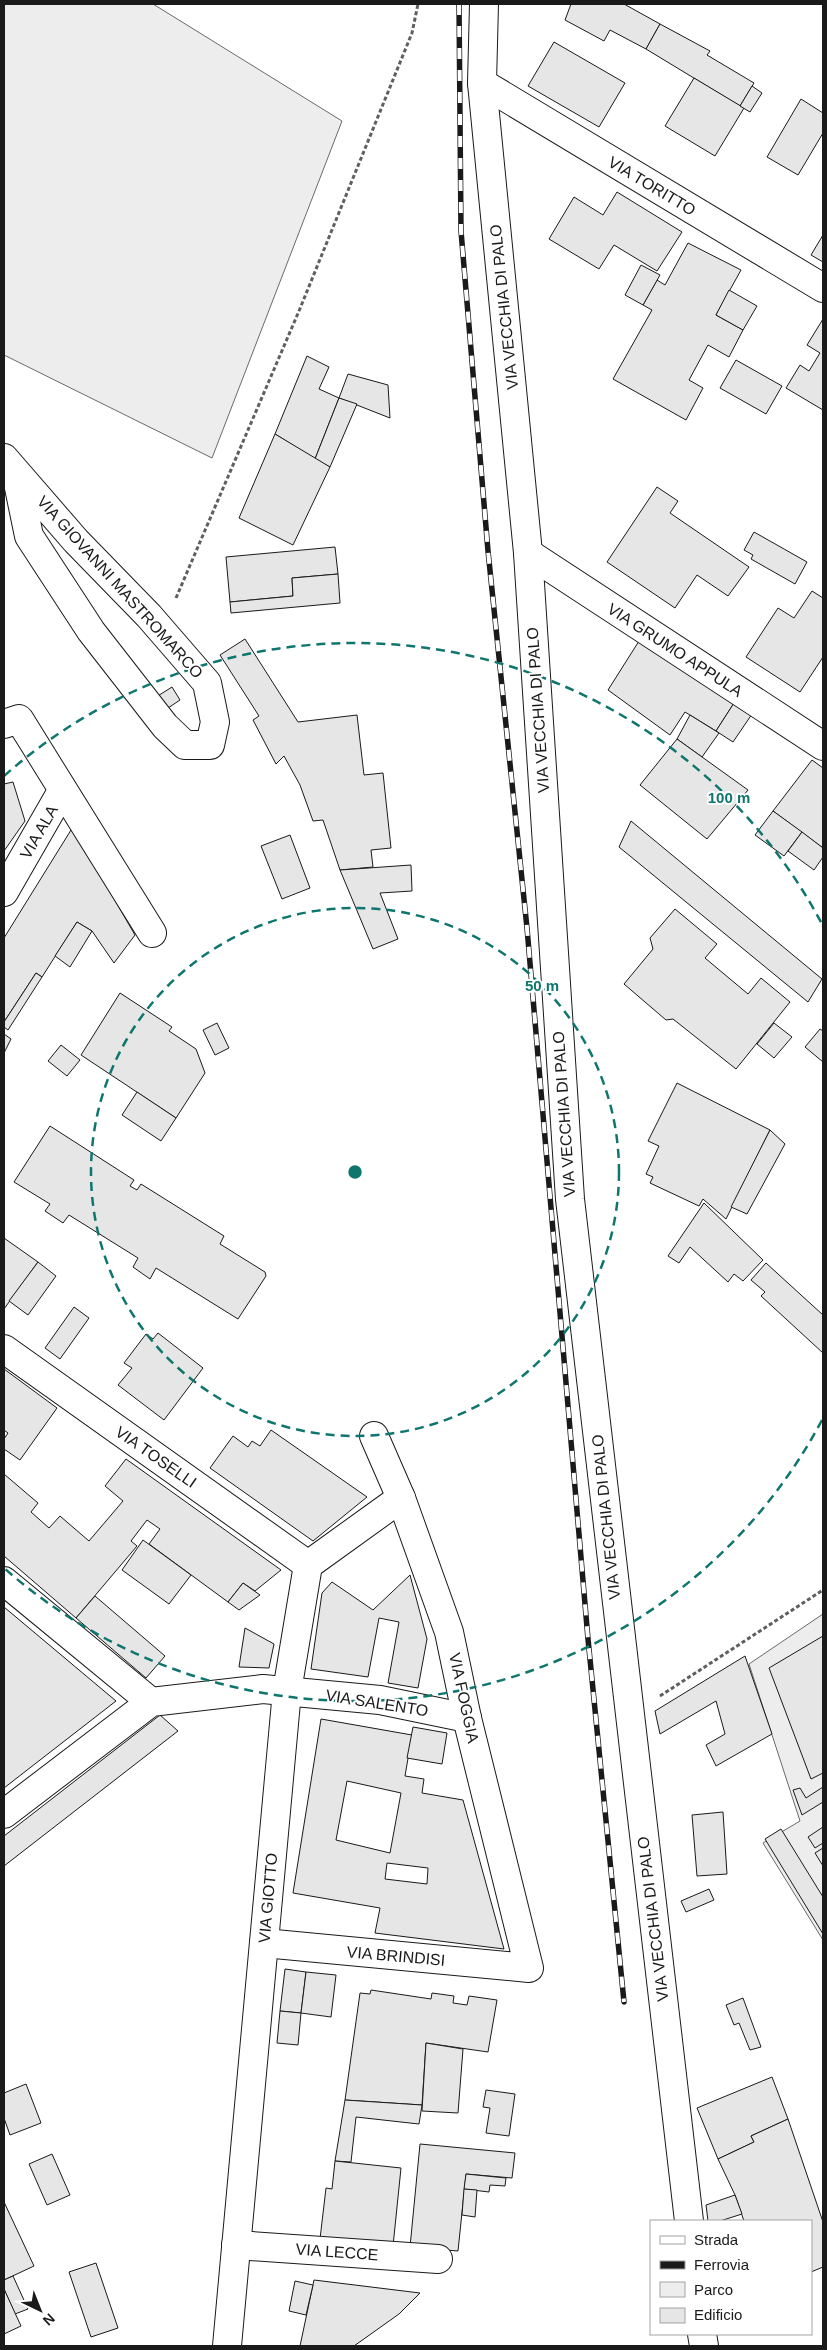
<svg xmlns="http://www.w3.org/2000/svg" width="827" height="2350" font-family="Arial,sans-serif">
<style>
.green{fill:#ededed;stroke:#6a6a6a}
.building{fill:#e6e6e6;stroke:#1a1a1a;fill-rule:evenodd}
.lines{fill:none;stroke-linecap:round;stroke-linejoin:round}
.minor-casing{stroke:#1a1a1a;stroke-width:30}
.path{stroke:#5f5f5f;stroke-width:3;stroke-dasharray:4 2.5;stroke-linecap:butt}
.minor{stroke:#fff;stroke-width:28}
.rail-casing{stroke:#1a1a1a;stroke-width:5.5}
.rail{stroke:#fff;stroke-width:4;stroke-dasharray:11;stroke-linecap:butt}
.ring{fill:none;stroke:#0f766e;stroke-width:2.5;stroke-dasharray:9 6}
.labels{text-anchor:middle;dominant-baseline:central;stroke-width:4;stroke-linejoin:round;paint-order:stroke}
.street-label{font-size:16px;fill:#1a1a1a;stroke:#fff}
.centre{fill:#0f766e;stroke:#fff;stroke-width:2.5}
.ring-label{font-size:15px;text-anchor:middle;font-weight:bold;fill:#0f766e;stroke:#fff;stroke-width:4;stroke-linejoin:round;paint-order:stroke}
</style>
<rect width="100%" height="100%" fill="#fff"/>
<g class="green">
<polygon points="4,4 153,4 342,121 212,458 4,355"/>
<polygon points="823,1614 823,1940 763,1843 800,1821 749,1664"/>
</g>
<g class="building">
<polygon points="571,4 624,4 660,24 646,49 610,30 604,41 565,20"/>
<polygon points="660,24 710,51 707,55 754,83 740,106 646,49"/>
<polygon points="554,42 625,83 599,127 528,86"/>
<polygon points="694,78 744,108 715,156 665,126"/>
<polygon points="752,86 762,93 750,112 740,106"/>
<polygon points="801,99 823,113 823,133 798,175 767,157"/>
<polygon points="617,192 682,232 657,271 614,245 599,269 549,239 574,197 603,215"/>
<polygon points="823,235 823,262 811,255"/>
<polygon points="688,243 741,270 716,315 743,330 729,357 708,345 689,380 703,388 686,420 613,379 652,310 643,305 657,280 665,285"/>
<polygon points="641,265 660,275 643,305 625,295"/>
<polygon points="729,290 757,306 743,330 716,315"/>
<polygon points="823,319 823,410 786,388 800,365 809,371 820,353 807,345"/>
<polygon points="307,356 329,367 319,389 339,398 315,459 275,434"/>
<polygon points="736,360 782,386 766,414 720,388"/>
<polygon points="348,374 388,385 390,418 339,398"/>
<polygon points="339,398 357,404 330,467 315,459"/>
<polygon points="275,434 330,467 293,545 239,518"/>
<polygon points="657,487 678,501 670,513 749,567 728,596 697,575 675,608 607,562"/>
<polygon points="754,532 807,562 795,584 751,559 753,555 744,550"/>
<polygon points="335,547 338,574 292,578 293,596 230,602 226,557"/>
<polygon points="338,574 340,603 231,613 230,602 293,596 292,578"/>
<polygon points="812,591 823,598 823,657 800,692 746,657 778,608 794,618"/>
<polygon points="245,639 298,722 357,715 364,775 383,773 391,848 371,850 373,867 340,870 323,820 313,821 300,785 284,756 276,764 253,720 259,716 220,655"/>
<polygon points="639,641 734,703 716,731 685,712 670,735 608,690"/>
<polygon points="172,687 180,700 162,712 153,699"/>
<polygon points="734,703 752,714 733,742 716,731"/>
<polygon points="690,715 719,733 702,757 677,739"/>
<polygon points="677,739 748,790 707,839 640,785"/>
<polygon points="812,760 823,768 823,848 773,811"/>
<polygon points="13,782 25,821 4,851 4,784"/>
<polygon points="773,811 802,832 784,856 755,835"/>
<polygon points="631,821 822,979 808,1002 619,847"/>
<polygon points="71,830 76,833 135,935 114,963 92,931 77,922 42,977 36,973 4,1022 4,938"/>
<polygon points="802,832 823,848 823,857 814,870 788,851"/>
<polygon points="290,835 310,888 282,899 261,846"/>
<polygon points="411,865 412,891 380,893 398,939 373,949 340,870"/>
<polygon points="675,909 717,944 705,958 748,994 761,978 790,1002 736,1069 673,1019 666,1020 624,984 653,949 650,938"/>
<polygon points="77,922 92,931 70,967 55,956"/>
<polygon points="36,973 42,977 8,1030 4,1027 4,1022"/>
<polygon points="120,993 172,1027 169,1031 196,1049 205,1073 176,1118 81,1055"/>
<polygon points="217,1023 229,1048 215,1055 203,1030"/>
<polygon points="774,1023 792,1037 774,1058 757,1044"/>
<polygon points="820,1029 823,1031 823,1062 805,1047"/>
<polygon points="4,1034 11,1039 4,1053"/>
<polygon points="61,1045 80,1060 67,1076 48,1061"/>
<polygon points="677,1083 770,1130 726,1219 703,1199 699,1206 650,1183 653,1177 646,1174 659,1146 648,1141"/>
<polygon points="137,1092 176,1118 161,1141 122,1115"/>
<polygon points="50,1126 134,1180 130,1186 137,1190 141,1184 224,1236 220,1244 265,1272 266,1276 238,1319 156,1268 150,1279 133,1267 138,1258 69,1215 63,1223 45,1211 50,1204 14,1182"/>
<polygon points="770,1130 785,1144 747,1214 731,1207"/>
<polygon points="704,1203 763,1260 743,1281 734,1274 728,1282 690,1247 679,1263 668,1256"/>
<polygon points="4,1238 38,1262 4,1309"/>
<polygon points="38,1262 56,1276 28,1315 9,1301"/>
<polygon points="766,1263 823,1315 823,1353 761,1296 765,1292 751,1280"/>
<polygon points="74,1307 89,1318 60,1359 45,1348"/>
<polygon points="158,1333 203,1368 164,1420 118,1385 132,1368 124,1363 146,1334 153,1339"/>
<polygon points="4,1369 57,1408 20,1460 4,1449 4,1439 8,1433 4,1430"/>
<polygon points="271,1430 367,1497 313,1541 210,1468 233,1436 248,1447 252,1441 260,1446"/>
<polygon points="126,1459 281,1570 255,1591 243,1583 228,1602 149,1544 160,1529 147,1520 131,1541 137,1546 76,1618 4,1556 4,1474 38,1503 31,1512 49,1528 60,1516 89,1541 123,1501 105,1486"/>
<polygon points="143,1540 191,1575 169,1604 122,1570"/>
<polygon points="410,1575 427,1639 418,1688 388,1683 399,1622 379,1618 368,1677 311,1669 322,1593 332,1582 373,1610"/>
<polygon points="243,1583 260,1595 239,1610 228,1602"/>
<polygon points="95,1596 165,1656 146,1678 76,1618"/>
<polygon points="4,1607 116,1701 4,1788"/>
<polygon points="245,1628 274,1644 269,1668 239,1667"/>
<polygon points="823,1636 823,1773 811,1779 769,1668"/>
<polygon points="745,1656 772,1734 716,1766 706,1745 725,1734 716,1701 660,1734 655,1711"/>
<polygon points="160,1715 178,1731 4,1866 4,1836"/>
<path d="M 321,1719 L 412,1735 L 405,1776 L 424,1779 L 422,1793 L 463,1800 L 504,1949 L 375,1933 L 380,1908 L 293,1893 ZM 347,1781 L 401,1793 L 390,1853 L 336,1840 ZM 387,1863 L 428,1868 L 427,1884 L 385,1879 Z"/>
<polygon points="413,1727 447,1733 442,1764 407,1758"/>
<polygon points="823,1787 823,1802 802,1815 793,1790 800,1788 806,1798"/>
<polygon points="723,1812 727,1874 697,1876 692,1815"/>
<polygon points="823,1827 823,1843 815,1848 808,1837"/>
<polygon points="781,1829 823,1897 823,1934 765,1839"/>
<polygon points="823,1848 823,1866 815,1853"/>
<polygon points="709,1889 714,1900 686,1912 681,1901"/>
<polygon points="285,1969 306,1972 301,2013 280,2011"/>
<polygon points="306,1972 336,1975 331,2017 301,2013"/>
<polygon points="371,1990 431,1999 432,1993 454,1996 453,2003 467,2005 469,1996 497,2000 488,2052 426,2043 422,2105 345,2100 360,1993 370,1994"/>
<polygon points="743,1998 761,2047 750,2050 739,2023 734,2025 726,2005"/>
<polygon points="280,2011 301,2013 298,2045 277,2043"/>
<polygon points="426,2043 463,2049 458,2113 422,2111"/>
<polygon points="772,2077 788,2119 751,2136 754,2142 718,2159 697,2108"/>
<polygon points="26,2084 41,2123 10,2135 4,2118 4,2093"/>
<polygon points="486,2090 515,2094 509,2136 486,2133 490,2108 483,2107"/>
<polygon points="345,2100 422,2105 419,2124 356,2117 351,2162 335,2161"/>
<polygon points="788,2119 823,2222 823,2267 811,2272 811,2221 744,2221 735,2195 718,2159 754,2142 751,2136"/>
<polygon points="420,2144 515,2153 512,2178 466,2174 458,2251 410,2247"/>
<polygon points="52,2154 70,2195 47,2205 29,2164"/>
<polygon points="335,2161 401,2168 393,2246 320,2239 326,2188 332,2189"/>
<polygon points="466,2174 506,2178 505,2186 490,2185 489,2192 464,2189"/>
<polygon points="464,2189 477,2190 475,2217 462,2215"/>
<polygon points="735,2195 742,2214 720,2221 708,2221 706,2205"/>
<polygon points="4,2202 34,2266 4,2280"/>
<polygon points="96,2263 118,2328 91,2337 69,2272"/>
<polygon points="13,2276 28,2309 15,2314 4,2289 4,2280"/>
<polygon points="314,2280 420,2293 399,2314 354,2346 300,2346"/>
<polygon points="295,2281 313,2285 306,2315 289,2311"/>
<polygon points="4,2289 21,2326 4,2334"/>
</g>
<g class="lines">
<defs>
<g id="minor">
<polyline points="484,4 482,83 528,553 570,1199 689,2221"/>
<polyline points="482,83 823,288"/>
<polyline points="4,458 76,541 149,616 207,683 215,722 210,745 185,745 165,726 91,631 29,536 16,473"/>
<polyline points="528,553 823,746"/>
<polyline points="4,724 19,719 152,933"/>
<polyline points="4,892 62,791"/>
<polyline points="4,1349 308,1565"/>
<polyline points="4,1581 151,1702"/>
<polyline points="4,1814 151,1702 263,1689 380,1700 467,1718"/>
<polyline points="264,1943 529,1968 467,1718 449,1632 401,1498 374,1436"/>
<polyline points="236,2245 438,2259"/>
<polyline points="702,2334 704,2346"/>
<polyline points="227,2346 287,1691 308,1565 401,1498"/>
</g>
</defs>
<use href="#minor" class="minor-casing"/>
<g class="path">
<polyline points="176,598 299,311 412,33 418,4"/>
<polyline points="660,1696 823,1590"/>
</g>
<use href="#minor" class="minor"/>
<defs>
<polyline id="rail" points="459,4 461,231 488,551 527,928 588,1639 624,2002"/>
</defs>
<use href="#rail" class="rail-casing"/>
<use href="#rail" class="rail"/>
</g>
<g class="ring">
<circle cx="355" cy="1172" r="264"/>
<path d="M822 1420A529 529 0 0 1 4 1568M4 776A529 529 0 0 1 822 924"/>
</g>
<g class="labels">
<g class="street-label">
<text transform="translate(652 186) rotate(31)">VIA TORITTO</text>
<text transform="translate(504 307) rotate(-96)">VIA VECCHIA DI PALO</text>
<text transform="translate(120 587) rotate(48)">VIA GIOVANNI MASTROMARCO</text>
<text transform="translate(675 650) rotate(33)">VIA GRUMO APPULA</text>
<text transform="translate(538 710) rotate(-94)">VIA VECCHIA DI PALO</text>
<text transform="translate(39 832) rotate(-60)">VIA ALA</text>
<text transform="translate(564 1114) rotate(-94)">VIA VECCHIA DI PALO</text>
<text transform="translate(156 1457) rotate(35)">VIA TOSELLI</text>
<text transform="translate(606 1517) rotate(-96)">VIA VECCHIA DI PALO</text>
<text transform="translate(464 1698) rotate(78)">VIA FOGGIA</text>
<text transform="translate(377 1703) rotate(9)">VIA SALENTO</text>
<text transform="translate(268 1898) rotate(-85)">VIA GIOTTO</text>
<text transform="translate(653 1919) rotate(-97)">VIA VECCHIA DI PALO</text>
<text transform="translate(396 1956) rotate(5)">VIA BRINDISI</text>
<text transform="translate(337 2252) rotate(4)">VIA LECCE</text>
</g>
</g>
<circle cx="355" cy="1172" r="8" class="centre"/>
<g class="ring-label">
<text x="729" y="803">100 m</text>
<text x="542" y="991">50 m</text>
</g>
<rect width="827" height="2350" fill="none" stroke="#1a1a1a" stroke-width="10"/>
<rect x="650" y="2220" width="162" height="115" fill="#ffffff" stroke="#a3a3a3"/>
<rect x="660" y="2236" width="25" height="8" fill="#ffffff" stroke="#a3a3a3"/>
<text x="694" y="2245" font-size="15" fill="#1a1a1a">Strada</text>
<rect x="660" y="2261" width="25" height="8" fill="#1a1a1a" stroke="#a3a3a3"/>
<text x="694" y="2270" font-size="15" fill="#1a1a1a">Ferrovia</text>
<rect x="660" y="2282" width="25" height="15" fill="#ededed" stroke="#a3a3a3"/>
<text x="694" y="2295" font-size="15" fill="#1a1a1a">Parco</text>
<rect x="660" y="2308" width="25" height="15" fill="#e6e6e6" stroke="#a3a3a3"/>
<text x="694" y="2320" font-size="15" fill="#1a1a1a">Edificio</text>
<g transform="translate(40 2310) rotate(137)" stroke="#ffffff" stroke-width="4" paint-order="stroke">
<path d="M0-4L9 19L0 12L-9 19Z" fill="#1a1a1a"/>
<text y="-8" font-size="14" font-weight="bold" text-anchor="middle" fill="#1a1a1a">N</text>
</g>
</svg>
